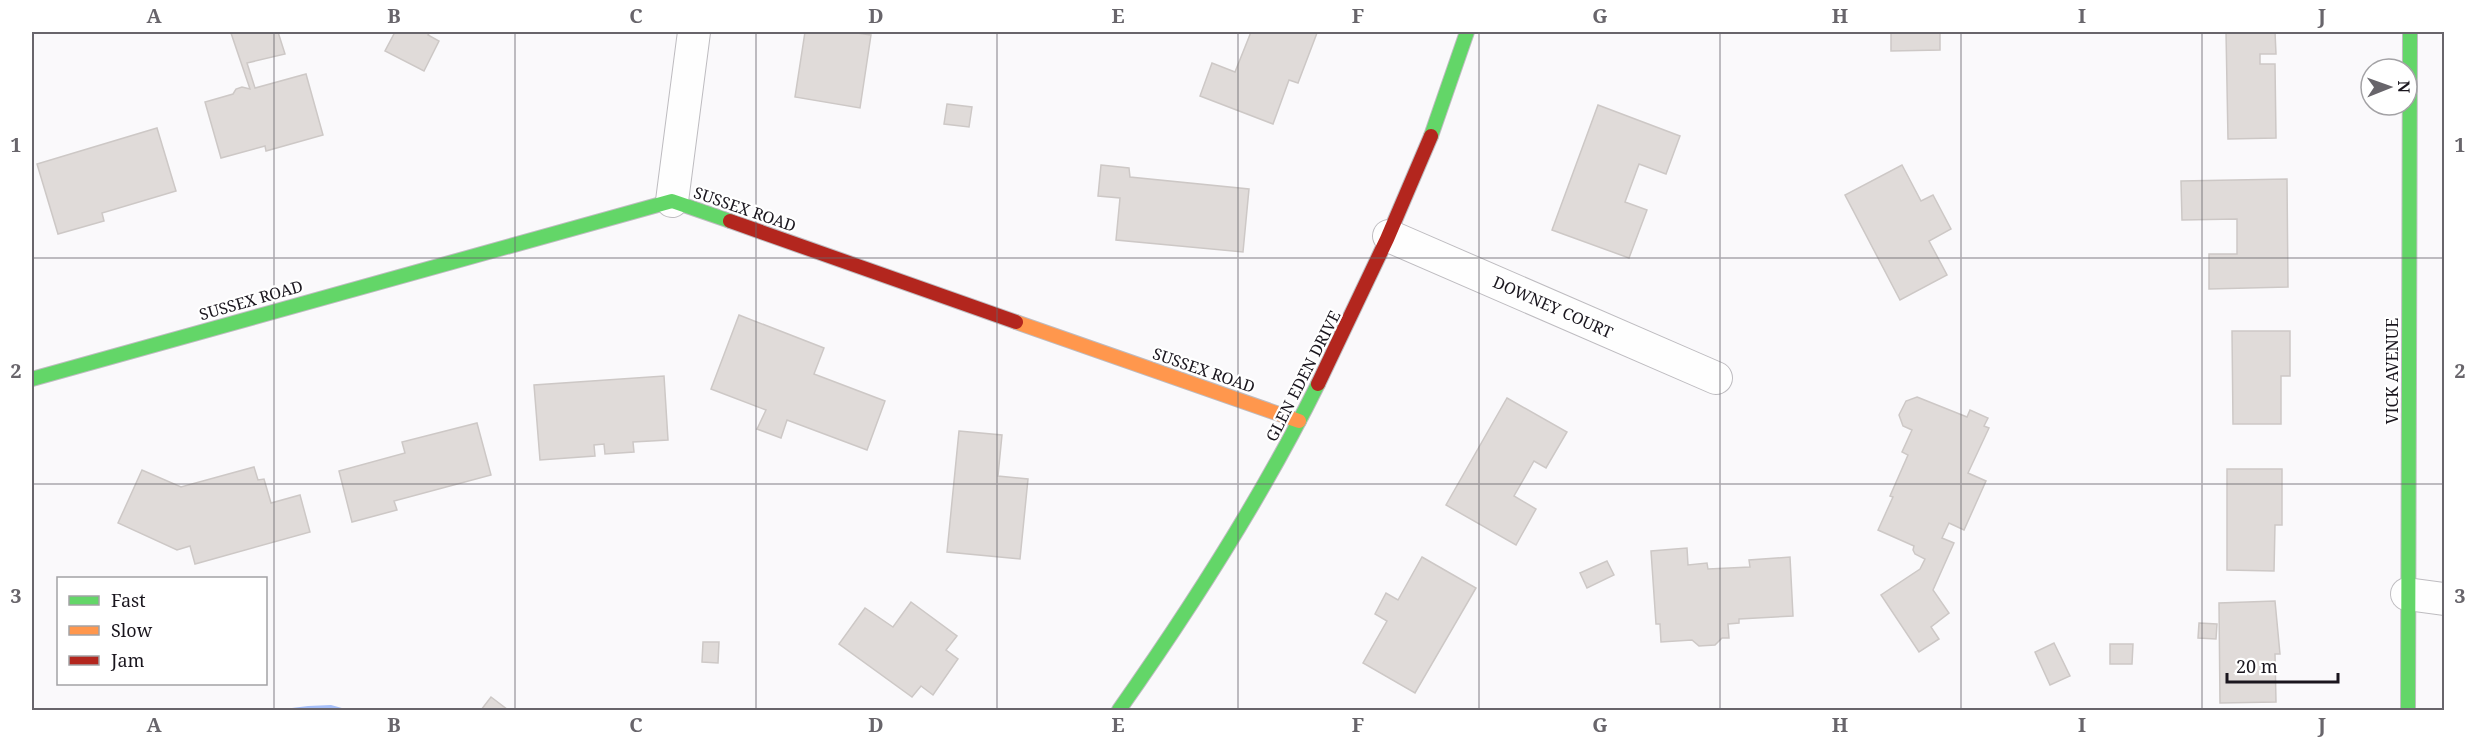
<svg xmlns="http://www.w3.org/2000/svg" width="2476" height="742" font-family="'Noto Serif',serif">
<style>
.water{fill:#a6bff9}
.building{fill:#e0dbd9;stroke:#cdc8c6;stroke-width:1.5}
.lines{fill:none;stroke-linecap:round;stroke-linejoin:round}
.street-casing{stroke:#bebcc0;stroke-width:34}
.fast-casing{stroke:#bebcc0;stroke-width:16}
.slow-casing{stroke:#bebcc0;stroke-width:16}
.jam-casing{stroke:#bebcc0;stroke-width:16}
.street{stroke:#fefefe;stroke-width:32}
.fast{stroke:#63d668;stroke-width:14}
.slow{stroke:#ff974d;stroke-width:14}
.jam{stroke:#b3261e;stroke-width:14}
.grid{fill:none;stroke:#68656b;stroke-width:1.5;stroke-opacity:0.55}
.labels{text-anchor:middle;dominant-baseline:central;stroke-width:4.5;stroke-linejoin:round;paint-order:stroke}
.street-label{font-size:16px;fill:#1a161e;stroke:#fff}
.neatline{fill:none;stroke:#68656b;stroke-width:2}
.grid-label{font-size:20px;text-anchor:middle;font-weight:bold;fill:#68656b}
</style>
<rect width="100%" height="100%" fill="#faf9fb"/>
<polygon class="water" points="331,705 349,710 276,710 308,706"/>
<g class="building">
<polygon points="236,32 278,32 285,54 247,63 255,88 306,74 323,135 266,151 265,146 221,158 205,102 233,94 236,89 242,87 250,89 231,33"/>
<polygon points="395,32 430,32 428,35 439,41 424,71 385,51"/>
<polygon points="805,32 850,32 871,35 860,108 795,97"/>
<polygon points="1251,32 1317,33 1298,83 1289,80 1273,124 1200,96 1212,63 1235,72"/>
<polygon points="1891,32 1940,32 1940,50 1891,51"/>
<polygon points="2226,32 2275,32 2276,54 2260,54 2260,64 2275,64 2276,138 2228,139"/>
<polygon points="947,104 972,107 969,127 944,124"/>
<polygon points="1598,105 1680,136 1666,174 1639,164 1625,202 1647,210 1629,258 1552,230"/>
<polygon points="157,128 176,191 102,213 104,221 58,234 37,164"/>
<polygon points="1101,165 1129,168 1130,177 1249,189 1243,252 1116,240 1120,198 1098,196"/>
<polygon points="1902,165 1921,201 1933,195 1951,229 1929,241 1947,275 1900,300 1845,195"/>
<polygon points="2287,179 2288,287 2209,289 2209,254 2237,254 2237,219 2182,220 2181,181"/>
<polygon points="739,315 824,348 814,374 885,401 867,450 787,420 781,438 757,429 766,410 711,389"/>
<polygon points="2232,331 2290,331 2290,376 2281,376 2281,424 2233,424"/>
<polygon points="664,376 668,440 633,442 634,452 605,454 604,444 594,445 595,456 540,460 534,385"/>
<polygon points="1917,397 1967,417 1970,410 1988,418 1984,426 1989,428 1968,473 1986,481 1964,530 1949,523 1942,538 1954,543 1933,590 1949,613 1931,627 1939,639 1919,652 1881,595 1920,569 1925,559 1915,554 1913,550 1914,546 1878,530 1893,497 1890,496 1908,455 1902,452 1912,430 1903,426 1899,415 1906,401"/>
<polygon points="1507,398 1567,432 1546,468 1534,461 1514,496 1536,509 1516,545 1446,505"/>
<polygon points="477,423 491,475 394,501 397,510 352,522 339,471 405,453 402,442"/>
<polygon points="959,431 1002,435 998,476 1028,479 1020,559 947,552"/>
<polygon points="254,467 258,480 264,479 271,503 300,495 310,532 195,564 190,546 177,550 118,523 142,470 181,487"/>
<polygon points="2227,469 2282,469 2282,525 2275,525 2274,571 2227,570"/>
<polygon points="1687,548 1688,565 1707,563 1708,569 1750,567 1749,560 1790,557 1793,616 1739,619 1739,623 1728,624 1729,638 1722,638 1715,645 1699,646 1692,640 1661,642 1660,624 1656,624 1651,551"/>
<polygon points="1422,557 1476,588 1415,693 1363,663 1387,621 1375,614 1386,593 1398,600"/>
<polygon points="1607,561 1614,575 1587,588 1580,573"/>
<polygon points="2275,601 2280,654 2275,654 2276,702 2220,703 2219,603"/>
<polygon points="911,602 957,636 946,650 958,659 933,695 921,686 912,697 839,644 865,608 893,627"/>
<polygon points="2199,623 2217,624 2216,639 2198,638"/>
<polygon points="703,642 719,642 718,663 702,662"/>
<polygon points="2054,643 2070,676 2050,685 2035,652"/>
<polygon points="2110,644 2133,644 2132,664 2110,664"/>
<polygon points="491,697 508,710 481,710"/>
</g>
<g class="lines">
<defs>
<g id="street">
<polyline points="672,201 694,32"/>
<polyline points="1389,236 1716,378"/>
<polyline points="2407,594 2444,599"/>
</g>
<g id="fast">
<polyline points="1431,136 1467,32"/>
<polyline points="32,379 672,201 730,221"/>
<path d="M 1119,710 C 1193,605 1261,499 1318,384"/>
<polyline points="2408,710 2410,32"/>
</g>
<polyline id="slow" points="1016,322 1299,421"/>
<g id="jam">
<polyline points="730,221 1016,322"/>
<polyline points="1318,384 1387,239 1431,136"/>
</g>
</defs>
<use href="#street" class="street-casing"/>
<use href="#fast" class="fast-casing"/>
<use href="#slow" class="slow-casing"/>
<use href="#jam" class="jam-casing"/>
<use href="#street" class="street"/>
<use href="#fast" class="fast"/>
<use href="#slow" class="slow"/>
<use href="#jam" class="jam"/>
</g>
<path class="grid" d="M 274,32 L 274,710M 515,32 L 515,710M 756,32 L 756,710M 997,32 L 997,710M 1238,32 L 1238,710M 1479,32 L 1479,710M 1720,32 L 1720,710M 1961,32 L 1961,710M 2202,32 L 2202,710M 32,258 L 2444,258M 32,484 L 2444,484"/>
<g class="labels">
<g class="street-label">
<text transform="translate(745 209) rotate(19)">SUSSEX ROAD</text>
<text transform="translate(251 300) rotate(-16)">SUSSEX ROAD</text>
<text transform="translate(1553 307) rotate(24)">DOWNEY COURT</text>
<text transform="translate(1204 370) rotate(19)">SUSSEX ROAD</text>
<text transform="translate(2392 371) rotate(-90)">VICK AVENUE</text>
<text transform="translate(1303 376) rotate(-63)">GLEN EDEN DRIVE</text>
</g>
</g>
<rect width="2476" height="742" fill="none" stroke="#ffffff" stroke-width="66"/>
<rect x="57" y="577" width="210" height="108" fill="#ffffff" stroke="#a3a2a5" stroke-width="1.5"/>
<rect x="69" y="596" width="30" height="9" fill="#63d668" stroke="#a3a2a5" stroke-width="1.5"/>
<text x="111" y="607" font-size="18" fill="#1a161e">Fast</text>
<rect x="69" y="626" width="30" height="9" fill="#ff974d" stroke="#a3a2a5" stroke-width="1.5"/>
<text x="111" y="637" font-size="18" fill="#1a161e">Slow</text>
<rect x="69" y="656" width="30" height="9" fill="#b3261e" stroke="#a3a2a5" stroke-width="1.5"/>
<text x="111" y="667" font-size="18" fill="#1a161e">Jam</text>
<g transform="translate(2389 87) rotate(89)"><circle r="28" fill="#ffffff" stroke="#a3a2a5" stroke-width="1.5"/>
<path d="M0-4.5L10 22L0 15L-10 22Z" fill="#68656b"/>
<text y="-9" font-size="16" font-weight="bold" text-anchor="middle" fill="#1a161e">N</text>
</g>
<path d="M2227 673v9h111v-9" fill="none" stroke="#1a161e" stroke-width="3"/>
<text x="2236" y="673" font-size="18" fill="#1a161e" stroke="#ffffff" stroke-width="4.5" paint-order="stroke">20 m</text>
<rect x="33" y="33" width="2410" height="676" class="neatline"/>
<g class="grid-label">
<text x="154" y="23">A</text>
<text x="394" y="23">B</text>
<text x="636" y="23">C</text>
<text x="876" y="23">D</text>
<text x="1118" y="23">E</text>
<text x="1358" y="23">F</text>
<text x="1600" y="23">G</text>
<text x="1840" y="23">H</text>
<text x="2082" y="23">I</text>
<text x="2322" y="23">J</text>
<text x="16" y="152">1</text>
<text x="2460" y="152">1</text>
<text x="16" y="378">2</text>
<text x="2460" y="378">2</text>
<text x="16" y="603">3</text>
<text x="2460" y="603">3</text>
<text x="154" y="732">A</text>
<text x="394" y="732">B</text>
<text x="636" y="732">C</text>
<text x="876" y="732">D</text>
<text x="1118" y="732">E</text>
<text x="1358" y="732">F</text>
<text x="1600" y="732">G</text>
<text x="1840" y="732">H</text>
<text x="2082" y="732">I</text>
<text x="2322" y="732">J</text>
</g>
</svg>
